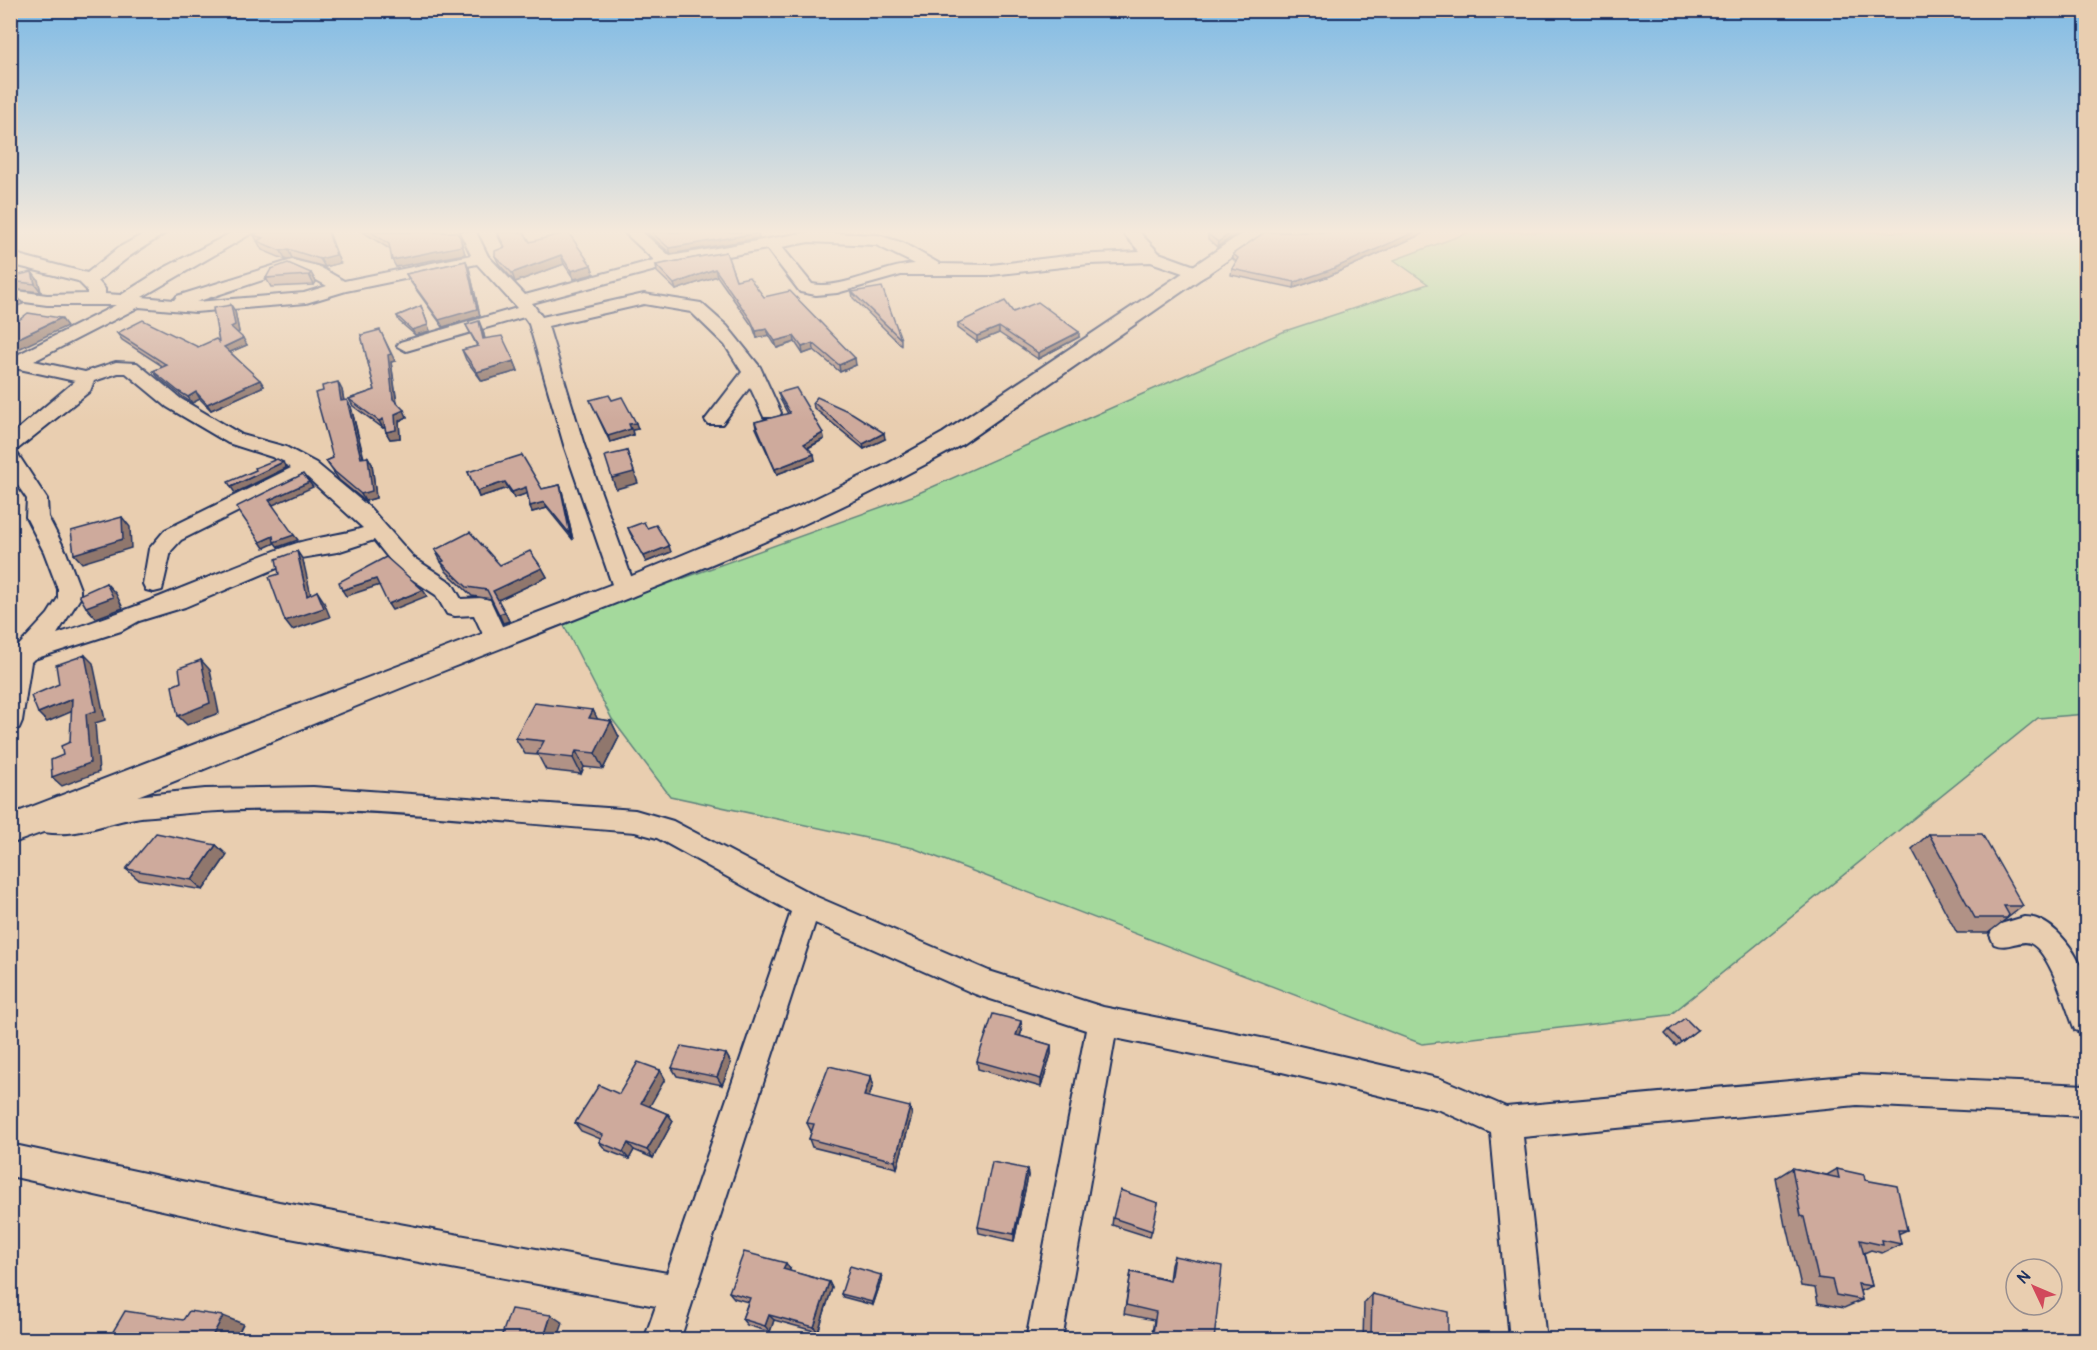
<svg xmlns="http://www.w3.org/2000/svg" width="2097" height="1350" font-family="Pangolin,sans-serif">
<style>
.green{fill:#a4d99c;stroke:#60847d;stroke-width:1.5}
.lines{fill:none;stroke-linecap:round;stroke-linejoin:round}
.minor-casing{stroke:#1b2f5e;stroke-width:4}
.tertiary-casing{stroke:#1b2f5e;stroke-width:4}
.minor{fill:#e9ceb0;fill-rule:evenodd}
.tertiary{fill:#e9ceb0;fill-rule:evenodd}
.wall{fill:#b19286;stroke:#1b2f5e;stroke-width:1.5}
.shaded-wall{fill:#90776d;stroke:#1b2f5e;stroke-width:1.5}
.building{fill:#ceaa9c;stroke:#1b2f5e;stroke-width:1.5}
</style>
<rect width="100%" height="100%" fill="#e9ceb0"/>
<filter id="ink" filterUnits="userSpaceOnUse"><feTurbulence type="fractalNoise" baseFrequency=".0167" numOctaves="2"/><feDisplacementMap in="SourceGraphic" scale="12" xChannelSelector="R" yChannelSelector="G"/><feConvolveMatrix kernelMatrix="1 2 1 2 8 2 1 2 1" color-interpolation-filters="sRGB"/></filter>
<g filter="url(#ink)">
<polygon class="green" points="1470,232 2086,232 2086,714 2038,718 1670,1015 1422,1044 913,848 670,796 612,719 562,622 912,496 1285,331 1428,284 1394,260"/>
<g class="lines">
<defs>
<g id="minor">
<path d="M 147,232 L 167,232 L 130,256 L 98,281 L 105,289 L 105,294 L 121,295 L 164,268 L 233,232 L 254,232 L 142,297 L 174,300 L 177,296 L 292,260 L 318,266 L 344,281 L 471,255 L 460,232 L 476,232 L 488,256 L 525,295 L 654,260 L 624,232 L 642,232 L 670,256 L 808,232 L 878,235 L 903,243 L 940,264 L 991,265 L 1075,255 L 1140,252 L 1122,232 L 1139,232 L 1159,253 L 1206,270 L 1209,274 L 1200,279 L 1151,262 L 1089,264 L 991,275 L 901,275 L 837,293 L 816,295 L 800,292 L 767,249 L 667,267 L 532,303 L 542,317 L 644,294 L 701,303 L 727,326 L 760,367 L 781,413 L 778,417 L 764,417 L 750,387 L 722,424 L 708,424 L 705,420 L 742,372 L 725,345 L 691,312 L 644,304 L 548,326 L 584,445 L 636,590 L 633,596 L 625,598 L 617,596 L 614,590 L 564,445 L 529,324 L 524,317 L 406,351 L 397,346 L 400,342 L 517,308 L 477,264 L 346,291 L 306,303 L 195,312 L 139,307 L 34,361 L 85,372 L 116,362 L 137,363 L 181,399 L 242,435 L 286,447 L 316,463 L 370,508 L 414,558 L 452,583 L 461,599 L 482,598 L 490,600 L 508,639 L 504,645 L 496,648 L 488,645 L 474,615 L 455,616 L 447,614 L 436,595 L 398,570 L 374,540 L 337,552 L 301,558 L 185,607 L 139,621 L 121,631 L 34,659 L 31,662 L 22,721 L 19,728 L 10,731 L 10,655 L 48,614 L 58,598 L 58,589 L 44,552 L 26,517 L 27,499 L 10,474 L 10,436 L 75,381 L 10,367 L 10,356 L 15,356 L 116,305 L 47,305 L 10,300 L 10,290 L 47,295 L 87,294 L 87,290 L 78,281 L 10,264 L 10,250 L 22,256 L 87,273 L 118,248 ZM 809,242 L 876,245 L 915,264 C 881,266 843,290 812,284 L 782,247 ZM 293,270 L 306,274 L 327,286 L 304,293 L 196,302 ZM 118,373 L 126,373 L 167,407 L 228,443 L 272,457 L 291,468 L 165,530 L 149,549 L 143,584 L 146,590 L 154,592 L 162,590 L 171,551 L 181,540 L 307,477 L 363,528 C 339,536 312,537 288,546 C 210,575 136,609 57,634 L 80,598 L 80,589 L 66,552 L 48,517 L 47,499 L 17,453 L 14,452 L 90,391 L 94,381 Z"/>
<path d="M 313,787 L 635,810 L 673,821 L 817,897 L 989,971 L 1103,1007 L 1282,1042 L 1441,1079 L 1506,1107 L 1857,1075 L 2086,1085 L 2086,1116 L 1857,1105 L 1523,1137 L 1546,1340 L 1510,1340 L 1491,1133 L 1440,1110 L 1282,1072 L 1115,1038 L 1062,1340 L 1026,1340 L 1086,1030 L 975,994 L 815,923 L 680,1340 L 644,1340 L 656,1306 L 279,1236 L 10,1176 L 10,1144 L 279,1202 L 667,1273 L 791,912 L 657,838 L 635,832 C 480,821 322,799 167,815 C 156,816 145,816 135,818 C 95,825 69,842 29,828 L 25,820 L 29,812 L 38,809 L 73,812 L 135,796 L 205,789 Z"/>
<path d="M 2024,917 C 2054,916 2084,959 2086,986 C 2088,1002 2086,1018 2086,1034 L 2075,1030 C 2067,1011 2050,951 2030,943 C 2019,939 2008,950 1994,944 L 1990,935 L 1994,926 Z"/>
</g>
<path id="tertiary" d="M 1244,232 L 1268,232 L 961,445 C 799,536 625,599 453,667 C 306,725 160,791 10,844 L 10,815 L 615,583 L 800,506 L 889,463 L 943,433 Z"/>
</defs>
<use href="#minor" class="minor-casing"/>
<use href="#tertiary" class="tertiary-casing"/>
<use href="#minor" class="minor"/>
<use href="#tertiary" class="tertiary"/>
</g>
<g class="wall">
<polygon points="363,232 444,232 460,237 465,254 396,267 391,250"/>
<polygon points="496,232 524,232 530,242 591,265 594,274 574,279 564,264 515,282 499,264 495,256 504,248"/>
<polygon points="646,232 757,232 759,238 671,254"/>
<polygon points="1240,232 1217,247 1208,239 1208,234"/>
<polygon points="1265,232 1422,232 1422,234 1329,276 1294,288 1231,275 1232,269 1236,262 1233,259 1233,254"/>
<polygon points="254,235 340,263 325,267 292,258 286,260 262,250"/>
<polygon points="726,252 736,280 764,297 856,365 840,372 814,350 803,354 795,342 777,348 769,335 757,338 753,327 717,276 676,290 657,272 656,265"/>
<polygon points="466,261 469,268 480,316 443,327 410,281 406,274"/>
<polygon points="311,273 316,282 314,285 271,287 266,278"/>
<polygon points="38,280 41,292 10,289 10,281"/>
<polygon points="852,292 901,339 901,345 853,298"/>
<polygon points="421,306 430,331 415,335 399,321 397,316"/>
<polygon points="235,311 239,332 237,333 247,345 230,352 264,386 211,410 200,399 192,403 183,397 158,377 153,371 164,367 122,340 117,333 198,347 219,342"/>
<polygon points="1013,312 1079,337 1038,359 999,333 977,342 958,328 958,323"/>
<polygon points="466,325 483,331 485,339 514,361 518,371 482,381 466,360 462,350 477,346"/>
<polygon points="361,335 395,361 391,362 397,402 407,417 399,421 400,438 390,439 386,432 385,427 383,428 353,406 349,399 375,390"/>
<polygon points="342,390 344,401 351,407 364,458 368,457 372,464 376,498 365,501 339,480 326,461 333,458"/>
<polygon points="778,393 823,433 824,439 808,448 815,460 777,474 756,428 755,422 788,414 780,399"/>
<polygon points="590,400 612,400 638,429 632,430 633,435 610,442"/>
<polygon points="813,402 885,439 864,449 814,408"/>
<polygon points="468,472 542,489 560,485 562,491 573,540 547,508 532,512 530,506 527,493 514,498 508,488 479,497"/>
<polygon points="628,528 647,528 671,552 646,562 630,533"/>
<polygon points="435,550 500,565 542,568 547,577 498,600 509,621 503,623 491,599 472,596 446,571"/>
<polygon points="593,710 597,719 611,721 619,737 603,769 584,767 581,774 546,770 538,755 525,754 515,738"/>
<polygon points="1929,834 2023,906 1988,933 1957,933 1912,849"/>
<polygon points="216,845 227,855 203,890 138,879 126,869"/>
<polygon points="1022,1030 1020,1036 1051,1045 1051,1054 1041,1087 978,1069 977,1061"/>
<polygon points="1669,1030 1697,1030 1676,1046 1665,1034"/>
<polygon points="726,1054 731,1063 722,1085 677,1076 672,1068"/>
<polygon points="660,1070 665,1079 649,1106 668,1114 673,1121 653,1158 634,1150 629,1159 606,1150 599,1142 601,1139 581,1131 575,1123 619,1094"/>
<polygon points="871,1076 873,1084 869,1097 912,1115 897,1168 812,1147 809,1139 812,1131 811,1131 807,1123"/>
<polygon points="1792,1168 1827,1175 1837,1169 1865,1180 1907,1230 1898,1234 1901,1244 1882,1253 1871,1250 1864,1253 1872,1286 1860,1291 1862,1300 1844,1308 1818,1303 1815,1288 1801,1286 1787,1226 1785,1226 1776,1178"/>
<polygon points="1027,1169 1028,1176 1014,1241 979,1233 978,1227"/>
<polygon points="1158,1203 1150,1237 1112,1225 1113,1218"/>
<polygon points="1174,1256 1214,1340 1151,1340 1154,1320 1124,1314 1131,1272 1169,1280 1171,1265"/>
<polygon points="790,1269 789,1271 829,1282 832,1288 818,1332 774,1320 770,1332 747,1325 742,1319 748,1302 734,1298 729,1292"/>
<polygon points="881,1275 882,1278 873,1305 843,1297 841,1294"/>
<polygon points="1372,1294 1448,1340 1363,1340 1364,1303"/>
</g>
<g class="shaded-wall">
<polygon points="328,232 329,232 340,263 325,267 320,259"/>
<polygon points="1232,232 1240,232 1217,247 1218,242"/>
<polygon points="1415,232 1422,232 1422,234 1329,276 1294,288 1295,282"/>
<polygon points="758,233 759,238 671,254 669,248"/>
<polygon points="460,237 465,254 396,267 392,260"/>
<polygon points="288,249 292,258 286,260 281,251"/>
<polygon points="561,255 564,264 515,282 512,273"/>
<polygon points="466,261 469,268 480,316 443,327 439,320"/>
<polygon points="591,265 594,274 574,279 571,271"/>
<polygon points="715,269 717,276 676,290 674,284"/>
<polygon points="32,272 38,280 41,292 35,284"/>
<polygon points="311,273 316,282 314,285 309,275"/>
<polygon points="17,296 23,304 10,309 10,298"/>
<polygon points="231,305 235,311 239,332 235,334 231,327"/>
<polygon points="421,306 430,331 415,335 412,330"/>
<polygon points="61,318 67,326 10,353 10,342"/>
<polygon points="479,321 483,331 487,349 483,339"/>
<polygon points="999,327 999,333 977,342 977,336"/>
<polygon points="767,329 769,335 757,338 756,331"/>
<polygon points="380,330 395,361 391,362 397,406 393,399"/>
<polygon points="1079,332 1079,337 1038,359 1038,353"/>
<polygon points="794,336 795,342 777,348 775,341"/>
<polygon points="243,338 247,345 228,353 224,347"/>
<polygon points="813,343 814,350 803,354 802,347"/>
<polygon points="855,358 856,365 840,372 839,365"/>
<polygon points="514,361 518,371 482,381 477,372"/>
<polygon points="260,380 264,386 211,410 207,404"/>
<polygon points="338,382 342,390 345,409 341,401"/>
<polygon points="196,392 200,399 192,403 188,397"/>
<polygon points="347,400 351,407 365,465 361,458"/>
<polygon points="404,410 407,417 399,421 400,438 390,439 386,432 395,414"/>
<polygon points="383,419 387,426 383,428 379,421"/>
<polygon points="636,423 638,429 632,430 633,435 610,442 608,436 629,424"/>
<polygon points="823,433 824,439 805,449 804,444"/>
<polygon points="884,433 885,439 864,449 863,444"/>
<polygon points="627,451 638,483 616,489 612,478"/>
<polygon points="814,454 815,460 777,474 775,469"/>
<polygon points="368,457 372,464 376,498 365,501 361,494"/>
<polygon points="283,462 286,468 235,493 231,487"/>
<polygon points="309,482 313,487 273,505 269,500"/>
<polygon points="505,482 508,488 479,497 477,491"/>
<polygon points="560,485 562,491 573,540 570,534"/>
<polygon points="526,487 528,493 514,498 512,492"/>
<polygon points="544,502 547,508 532,512 530,506"/>
<polygon points="122,517 130,527 131,548 82,563 74,554"/>
<polygon points="294,535 298,540 278,547 275,543 264,548 260,542 273,536"/>
<polygon points="669,546 671,552 646,562 644,556"/>
<polygon points="297,551 303,560 313,604 307,596"/>
<polygon points="542,568 547,577 498,600 493,591"/>
<polygon points="376,579 380,585 346,596 342,590"/>
<polygon points="106,583 116,594 123,608 96,618 86,607"/>
<polygon points="423,590 427,596 392,610 388,604"/>
<polygon points="317,591 323,600 330,617 292,630 285,621"/>
<polygon points="505,612 509,621 503,623 499,614"/>
<polygon points="85,655 93,663 105,720 95,723 99,772 62,786 52,777 86,714"/>
<polygon points="201,660 210,670 219,713 187,725 178,716"/>
<polygon points="72,699 80,708 47,722 38,713"/>
<polygon points="593,710 601,726 589,718"/>
<polygon points="611,721 619,737 603,769 595,753"/>
<polygon points="576,751 584,767 581,774 573,758"/>
<polygon points="216,845 227,855 203,890 192,880"/>
<polygon points="1021,1021 1022,1030 1017,1044 1016,1035"/>
<polygon points="1051,1045 1051,1054 1041,1087 1041,1079"/>
<polygon points="726,1054 731,1063 722,1085 717,1077"/>
<polygon points="660,1070 665,1079 647,1111 641,1103"/>
<polygon points="871,1076 873,1084 867,1104 864,1096"/>
<polygon points="910,1107 912,1115 897,1168 895,1161"/>
<polygon points="668,1114 673,1121 653,1158 647,1150"/>
<polygon points="628,1143 634,1150 629,1159 623,1152"/>
<polygon points="1027,1169 1028,1176 1014,1241 1014,1234"/>
<polygon points="786,1263 790,1269 788,1276 783,1269"/>
<polygon points="881,1275 882,1278 873,1305 872,1302"/>
<polygon points="829,1282 832,1288 818,1332 814,1327"/>
<polygon points="551,1315 563,1323 557,1340 543,1340"/>
<polygon points="769,1315 774,1320 770,1332 765,1326"/>
<polygon points="223,1316 243,1324 235,1340 210,1340"/>
</g>
<g class="building">
<polygon points="259,232 328,232 336,255 320,259 288,249 281,251 257,241 263,238 254,235"/>
<polygon points="371,232 456,232 460,237 462,246 392,260 389,244"/>
<polygon points="497,232 524,232 530,242 568,232 591,265 571,271 561,255 512,273 495,256 495,251 505,247"/>
<polygon points="651,232 757,232 758,233 669,248"/>
<polygon points="1211,232 1232,232 1218,242 1208,234"/>
<polygon points="1265,232 1415,232 1330,270 1295,282 1232,269 1238,258 1233,254"/>
<polygon points="726,252 736,280 749,277 764,297 790,291 855,358 839,365 813,343 802,347 794,336 775,341 767,329 756,331 751,320 715,269 674,284 656,265"/>
<polygon points="466,261 477,309 439,320 406,274"/>
<polygon points="288,263 311,273 309,275 266,278 271,269"/>
<polygon points="32,272 35,284 10,281 10,277"/>
<polygon points="882,287 901,339 852,292"/>
<polygon points="10,295 17,296 10,298"/>
<polygon points="1005,301 1013,312 1038,302 1079,332 1038,353 999,327 977,336 958,323"/>
<polygon points="231,305 235,325 231,327 243,338 224,347 260,380 207,404 196,392 188,397 178,391 153,371 167,365 117,333 143,320 198,347 216,339 219,342 213,308"/>
<polygon points="421,306 428,325 412,330 397,316"/>
<polygon points="28,313 61,318 10,342 10,327"/>
<polygon points="479,321 483,339 502,336 514,361 477,372 462,350 478,346 466,325"/>
<polygon points="380,330 391,354 388,355 393,399 404,410 395,414 396,430 386,432 383,419 379,421 349,399 375,390 361,335"/>
<polygon points="338,382 341,401 347,400 361,458 368,457 372,491 361,494 335,472 326,461 333,458 315,393 323,391 322,386"/>
<polygon points="796,388 823,433 804,444 814,454 775,469 755,422 790,413 778,393"/>
<polygon points="609,395 612,400 622,397 636,423 629,424 631,429 608,436 590,400"/>
<polygon points="817,397 852,413 884,433 863,444 813,402"/>
<polygon points="627,451 634,472 612,478 605,456"/>
<polygon points="522,455 542,489 560,485 570,534 544,502 530,506 526,487 512,492 505,482 477,491 468,472"/>
<polygon points="277,459 283,462 231,487 228,482 256,470 255,468"/>
<polygon points="303,474 309,482 269,500 294,535 274,542 273,536 260,542 236,507"/>
<polygon points="122,517 123,539 74,554 71,531"/>
<polygon points="644,522 647,528 656,525 669,546 644,556 628,528"/>
<polygon points="470,532 500,565 530,551 542,568 493,591 505,612 499,614 487,590 467,587 441,562 444,561 435,550"/>
<polygon points="297,551 307,596 317,591 324,608 285,621 269,577 279,574 276,559"/>
<polygon points="386,557 423,590 388,604 376,579 342,590 339,582"/>
<polygon points="106,583 113,597 86,607 79,595"/>
<polygon points="85,655 96,711 86,714 90,763 52,777 51,760 63,755 61,746 70,742 72,699 38,713 31,696 59,684 56,665"/>
<polygon points="201,660 210,703 178,716 172,686 181,682 179,668"/>
<polygon points="534,703 593,710 589,718 611,721 595,753 576,751 573,758 537,754 544,741 515,738"/>
<polygon points="156,833 216,845 192,880 126,869"/>
<polygon points="1929,834 1982,834 2023,906 2004,906 2009,915 2007,918 1975,918"/>
<polygon points="993,1014 1021,1021 1016,1035 1051,1045 1041,1079 977,1061"/>
<polygon points="1685,1018 1697,1030 1681,1042 1669,1030"/>
<polygon points="681,1046 726,1054 717,1077 672,1068"/>
<polygon points="638,1062 660,1070 641,1103 668,1114 647,1150 628,1143 623,1152 599,1142 603,1135 575,1123 599,1085 619,1094"/>
<polygon points="829,1066 871,1076 864,1096 910,1107 895,1161 809,1139 814,1124 807,1123"/>
<polygon points="992,1162 1027,1169 1014,1234 978,1227"/>
<polygon points="1792,1168 1839,1178 1837,1169 1864,1175 1865,1180 1897,1186 1907,1230 1898,1230 1901,1244 1882,1240 1883,1245 1860,1240 1872,1286 1858,1284 1862,1300 1836,1295 1832,1280 1818,1278 1804,1217 1801,1216"/>
<polygon points="1120,1190 1158,1203 1152,1231 1113,1218"/>
<polygon points="744,1252 786,1263 783,1269 829,1282 814,1327 769,1315 765,1326 742,1319 750,1298 729,1292"/>
<polygon points="1174,1256 1222,1266 1214,1340 1152,1340 1156,1312 1126,1305 1131,1272 1170,1281"/>
<polygon points="850,1266 881,1275 872,1302 841,1294"/>
<polygon points="1372,1294 1448,1312 1448,1340 1384,1340 1371,1337"/>
<polygon points="511,1309 551,1315 543,1340 500,1340"/>
<polygon points="125,1311 183,1320 189,1311 223,1316 210,1340 108,1340"/>
</g>
</g>
<linearGradient id="sky" x2="0" y2="1"><stop stop-color="#7ebae5"/><stop offset="0.55" stop-color="#f5e9db"/><stop offset="1" stop-color="#f5e9db" stop-opacity="0"/></linearGradient>
<rect width="2097" height="421" fill="url(#sky)"/>
<rect width="2097" height="1350" fill="none" stroke="#e9ceb0" stroke-width="36"/>
<rect x="18" y="18" width="2061" height="1314" fill="none" stroke="#1b2f5e" stroke-width="2" filter="url(#ink)"/>
<g transform="translate(2034 1287) rotate(314)"><circle r="28" fill="#e9ceb0" stroke="#978e8f" stroke-width="1.5"/>
<path d="M0-4.5L10 22L0 15L-10 22Z" fill="#d1495b"/>
<text y="-9" font-size="16" font-weight="bold" text-anchor="middle" fill="#1b2f5e">N</text>
</g>
</svg>
